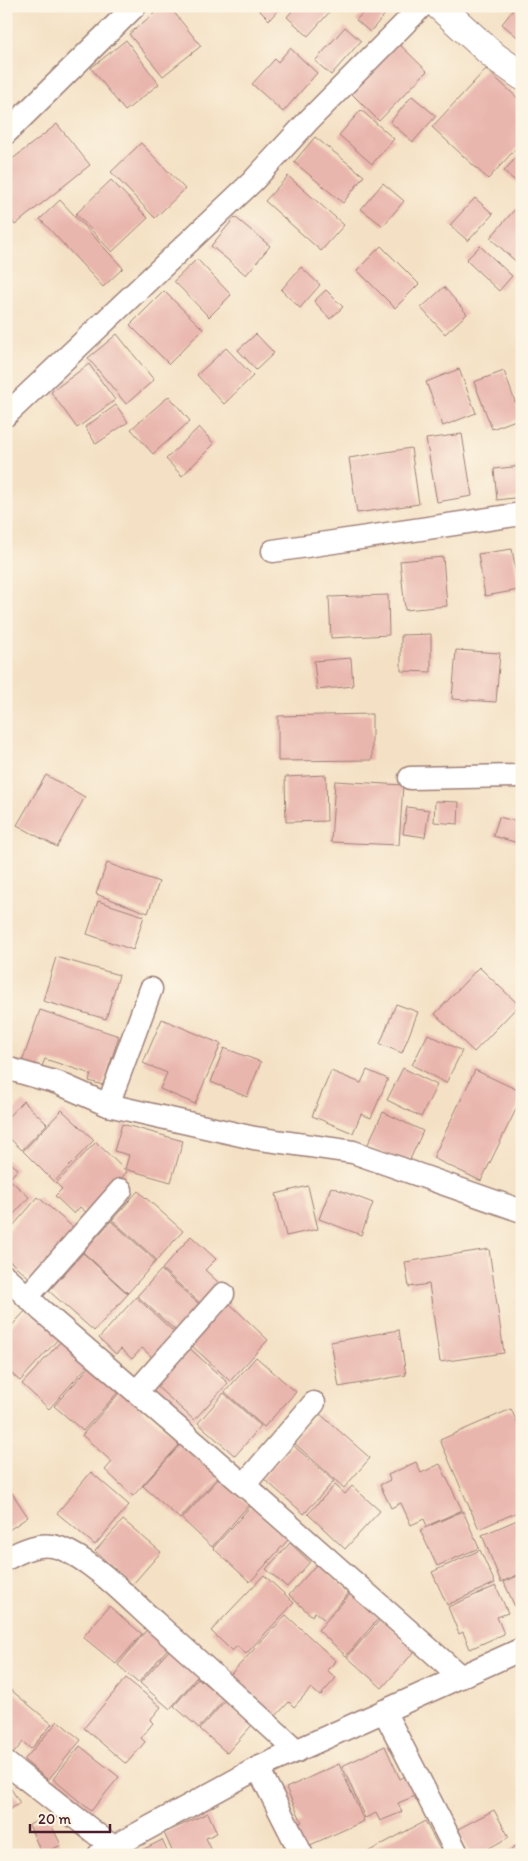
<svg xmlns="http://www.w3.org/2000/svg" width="528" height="1861" font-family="Itim,sans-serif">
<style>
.building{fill:#e9b6ad}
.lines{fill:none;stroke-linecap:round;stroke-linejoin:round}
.minor-casing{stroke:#9f8078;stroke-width:25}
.trunk-casing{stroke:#9f8078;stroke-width:30}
.minor{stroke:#fff;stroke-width:22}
.trunk{stroke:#fff;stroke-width:28}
</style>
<rect width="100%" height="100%" fill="#fcf5e5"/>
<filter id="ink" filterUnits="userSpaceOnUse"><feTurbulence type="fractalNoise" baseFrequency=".02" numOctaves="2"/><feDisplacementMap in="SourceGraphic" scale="10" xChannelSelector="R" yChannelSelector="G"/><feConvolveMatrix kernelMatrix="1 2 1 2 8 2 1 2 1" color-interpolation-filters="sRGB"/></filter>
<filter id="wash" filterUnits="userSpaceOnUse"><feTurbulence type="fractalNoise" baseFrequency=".0096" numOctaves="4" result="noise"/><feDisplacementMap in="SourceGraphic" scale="20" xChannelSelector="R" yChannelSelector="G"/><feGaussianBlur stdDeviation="1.12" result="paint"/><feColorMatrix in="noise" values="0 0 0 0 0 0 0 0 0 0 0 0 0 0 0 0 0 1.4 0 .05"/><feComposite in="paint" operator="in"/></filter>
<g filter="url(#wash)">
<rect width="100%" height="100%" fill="#f4e1c5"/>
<g id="blocks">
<g class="building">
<polygon points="163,6 169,6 201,46 163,76 129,34"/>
<polygon points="255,6 282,6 269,20"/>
<polygon points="296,6 335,6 308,36 287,17"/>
<polygon points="352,6 392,6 370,32 356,20 362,14"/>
<polygon points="516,6 522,6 522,41 502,24"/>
<polygon points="345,27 361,41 331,75 315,61"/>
<polygon points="126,40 159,84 125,111 91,68"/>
<polygon points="397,42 427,71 379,121 350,92"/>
<polygon points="290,48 317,73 283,112 252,84 275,59 278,62"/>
<polygon points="486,69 522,102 522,142 488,179 432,127"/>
<polygon points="412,96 436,116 413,142 390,122"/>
<polygon points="361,110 394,139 372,164 339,135"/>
<polygon points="57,124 90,165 15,225 6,214 6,164"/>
<polygon points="315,137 364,176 343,203 294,162"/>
<polygon points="141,143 185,189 155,218 111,172"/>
<polygon points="522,151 522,187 504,171"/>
<polygon points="288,176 344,225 321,251 265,201"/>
<polygon points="111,180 148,218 112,252 76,214"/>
<polygon points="383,183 404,201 383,226 361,209"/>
<polygon points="475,198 493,214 468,241 450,225"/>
<polygon points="60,200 123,268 103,287 40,219"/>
<polygon points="522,201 522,267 490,238"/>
<polygon points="235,217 270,246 246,275 211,246"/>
<polygon points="381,246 419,284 395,308 357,270"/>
<polygon points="480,246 512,276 499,291 466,260"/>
<polygon points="197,259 231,295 209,317 174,281"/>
<polygon points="301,267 320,285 300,308 281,290"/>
<polygon points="444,287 467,314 445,334 421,308"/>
<polygon points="326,290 343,307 330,319 314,301"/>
<polygon points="164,291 203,329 169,364 130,325"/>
<polygon points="117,334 154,380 126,404 88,358"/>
<polygon points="256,334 274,353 256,370 238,350"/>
<polygon points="226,348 253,376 224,404 197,375"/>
<polygon points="89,364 115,400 77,428 51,392"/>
<polygon points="459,369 476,413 443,426 426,382"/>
<polygon points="504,371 521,418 492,429 474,382"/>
<polygon points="169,396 190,421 153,454 131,429"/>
<polygon points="116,405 128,422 96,444 85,427"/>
<polygon points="199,427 214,444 182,476 166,459"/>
<polygon points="462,434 472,496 437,502 426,439"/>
<polygon points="411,448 419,504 357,513 349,458"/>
<polygon points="522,466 522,497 497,500 494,469"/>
<polygon points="512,549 519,590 485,596 478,554"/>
<polygon points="443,557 447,606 405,610 400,561"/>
<polygon points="388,595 389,635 331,638 329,597"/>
<polygon points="431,634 431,672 401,671 401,635"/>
<polygon points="456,650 500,653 496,702 452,699"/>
<polygon points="351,658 353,686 317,690 314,661"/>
<polygon points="372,714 372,760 278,761 278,716"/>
<polygon points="46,775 85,797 57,847 17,825"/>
<polygon points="326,775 327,821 286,822 285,777"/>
<polygon points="335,781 403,785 399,845 331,842"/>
<polygon points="435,801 459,802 458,824 434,822"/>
<polygon points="407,807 429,810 425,837 403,834"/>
<polygon points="499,817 522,823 522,844 493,836"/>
<polygon points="107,863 159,882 148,913 96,894"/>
<polygon points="98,901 144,916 133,950 87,934"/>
<polygon points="56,957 119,975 106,1019 43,1001"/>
<polygon points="479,967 519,1005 474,1052 435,1014"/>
<polygon points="396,1004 418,1012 402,1053 380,1044"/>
<polygon points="40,1010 119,1036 103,1085 89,1081 91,1074 45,1059 40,1071 21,1065"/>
<polygon points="162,1019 221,1044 195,1104 160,1089 167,1073 143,1063"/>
<polygon points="428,1034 462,1051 446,1083 412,1065"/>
<polygon points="224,1048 261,1062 247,1097 211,1082"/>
<polygon points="403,1068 437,1085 421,1117 387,1100"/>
<polygon points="367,1070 388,1079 371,1118 361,1114 353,1133 312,1116 331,1071 361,1083"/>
<polygon points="475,1070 522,1092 522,1097 481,1181 433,1158"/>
<polygon points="23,1101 47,1124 22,1150 6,1135 6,1119"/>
<polygon points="62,1110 94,1140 54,1182 23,1151"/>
<polygon points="383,1112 423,1131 408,1164 367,1146"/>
<polygon points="122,1124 183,1141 171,1182 125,1169 129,1155 114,1151"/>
<polygon points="96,1142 127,1172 87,1213 80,1207 74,1214 55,1196 62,1189 56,1183"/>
<polygon points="6,1159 18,1169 9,1179 29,1197 6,1223"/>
<polygon points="308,1186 318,1229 286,1236 276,1194"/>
<polygon points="331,1187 373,1203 361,1235 319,1219"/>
<polygon points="138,1191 183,1231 157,1260 112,1220"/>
<polygon points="38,1197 75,1229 32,1280 6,1258 6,1234"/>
<polygon points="111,1221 156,1261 128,1293 83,1252"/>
<polygon points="191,1236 216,1259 205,1270 219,1283 201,1304 162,1269"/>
<polygon points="489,1249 504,1353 440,1362 429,1284 409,1287 405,1262"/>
<polygon points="83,1253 128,1294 94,1331 49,1291"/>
<polygon points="161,1270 200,1305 176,1331 137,1296"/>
<polygon points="136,1297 174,1332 152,1357 142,1348 132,1359 121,1349 116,1354 99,1338"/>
<polygon points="228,1302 268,1340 230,1381 190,1344"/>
<polygon points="28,1308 60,1337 20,1381 6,1369 6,1332"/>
<polygon points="399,1330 406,1375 339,1387 331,1342"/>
<polygon points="62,1340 89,1364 49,1409 22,1384"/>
<polygon points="187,1346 228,1383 194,1420 153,1383"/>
<polygon points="256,1357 296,1392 264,1427 225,1392"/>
<polygon points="91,1365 120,1390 83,1431 54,1406"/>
<polygon points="121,1391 180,1444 133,1496 105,1470 112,1462 82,1435"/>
<polygon points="224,1393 261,1426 235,1456 198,1423"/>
<polygon points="511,1409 522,1433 522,1510 479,1529 440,1440"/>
<polygon points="319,1413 370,1458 344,1488 293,1442"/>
<polygon points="181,1444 218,1477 180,1519 143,1486"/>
<polygon points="293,1445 334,1481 304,1514 263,1478"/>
<polygon points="416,1462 421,1473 440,1464 462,1510 427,1526 424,1519 411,1525 401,1503 391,1508 380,1485 390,1480 388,1475"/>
<polygon points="91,1472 129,1505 95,1545 57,1513"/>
<polygon points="219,1478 249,1505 212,1547 182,1519"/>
<polygon points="6,1484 28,1517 6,1532"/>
<polygon points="335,1485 345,1494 352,1486 380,1511 345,1549 308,1514"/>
<polygon points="251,1506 288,1540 250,1582 213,1548"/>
<polygon points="463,1511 479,1548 437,1566 420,1530"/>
<polygon points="522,1518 522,1573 501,1582 482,1535"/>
<polygon points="123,1520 161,1552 132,1585 95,1551"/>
<polygon points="290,1543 310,1562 287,1587 266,1569"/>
<polygon points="480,1550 495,1583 447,1605 432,1572"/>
<polygon points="318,1563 350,1592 325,1620 315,1612 312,1616 289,1595"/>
<polygon points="522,1574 522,1604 515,1607 504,1582"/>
<polygon points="264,1575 294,1603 246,1654 237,1646 232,1651 211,1631"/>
<polygon points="496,1586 508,1613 497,1617 504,1634 470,1649 463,1632 459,1634 448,1607"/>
<polygon points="351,1593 379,1618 346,1656 318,1630"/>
<polygon points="109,1606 142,1634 116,1664 83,1637"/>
<polygon points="286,1615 336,1661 327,1670 336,1678 320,1696 311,1688 294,1707 289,1702 275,1717 229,1676"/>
<polygon points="381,1619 415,1651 382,1688 347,1657"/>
<polygon points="149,1627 171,1645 138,1683 118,1665"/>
<polygon points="172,1647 201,1672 170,1709 140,1683"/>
<polygon points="126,1678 161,1707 150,1720 153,1723 141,1738 145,1742 126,1764 84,1728"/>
<polygon points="198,1678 224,1700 199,1728 174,1706"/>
<polygon points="6,1686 52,1724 31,1749 23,1742 13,1754 6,1748"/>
<polygon points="225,1701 252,1725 227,1753 200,1729"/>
<polygon points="58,1721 81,1740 48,1780 24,1760"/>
<polygon points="80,1746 119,1777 91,1811 53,1779"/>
<polygon points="385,1746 400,1779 406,1776 415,1796 398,1803 402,1812 380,1821 376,1813 365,1818 342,1766"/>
<polygon points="339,1764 364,1821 301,1849 291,1826 302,1822 286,1788"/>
<polygon points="6,1781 20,1803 6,1812"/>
<polygon points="494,1810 509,1837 477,1855 471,1855 458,1829"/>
<polygon points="208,1813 217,1833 206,1838 214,1855 174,1855 164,1833"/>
<polygon points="47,1816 61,1845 42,1854 29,1825"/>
<polygon points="425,1821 443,1855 362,1855"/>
<polygon points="162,1840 169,1855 132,1855"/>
<polygon points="517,1845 522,1855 502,1855"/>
</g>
</g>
</g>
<g filter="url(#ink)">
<use href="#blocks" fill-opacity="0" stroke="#9f8078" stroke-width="1"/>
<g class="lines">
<defs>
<g id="minor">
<polyline points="6,133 135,6"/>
<polyline points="6,415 252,182 309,120 422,6"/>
<polyline points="273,551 522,514"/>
<polyline points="410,778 522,776"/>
<polyline points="6,1068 58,1083 108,1105 254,1138 353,1152 522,1211"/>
<polyline points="108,1105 151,989"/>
<polyline points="6,1277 41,1310 244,1485 461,1677"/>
<polyline points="27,1297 121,1190"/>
<polyline points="137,1391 223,1294"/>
<polyline points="244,1485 314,1403"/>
<path d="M 6,1559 C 23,1550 41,1541 60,1548 C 94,1561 129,1599 156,1623 C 203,1665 250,1708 297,1751"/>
<polyline points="384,1711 458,1855"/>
<polyline points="6,1763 113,1847"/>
<polyline points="258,1768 302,1855"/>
<polyline points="99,1855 258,1768 522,1649"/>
</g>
<polyline id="trunk" points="439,6 494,56 522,76"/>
</defs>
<use href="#minor" class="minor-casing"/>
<use href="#trunk" class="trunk-casing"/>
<use href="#minor" class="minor"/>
<use href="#trunk" class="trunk"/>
</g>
</g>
<rect width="528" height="1861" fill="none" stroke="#fcf5e5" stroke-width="25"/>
<path d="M30 1824v8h80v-8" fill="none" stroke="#4a1f2b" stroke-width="2.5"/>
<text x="38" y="1824" font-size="15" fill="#4a1f2b" stroke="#fcf5e5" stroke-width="4" paint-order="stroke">20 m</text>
</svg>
